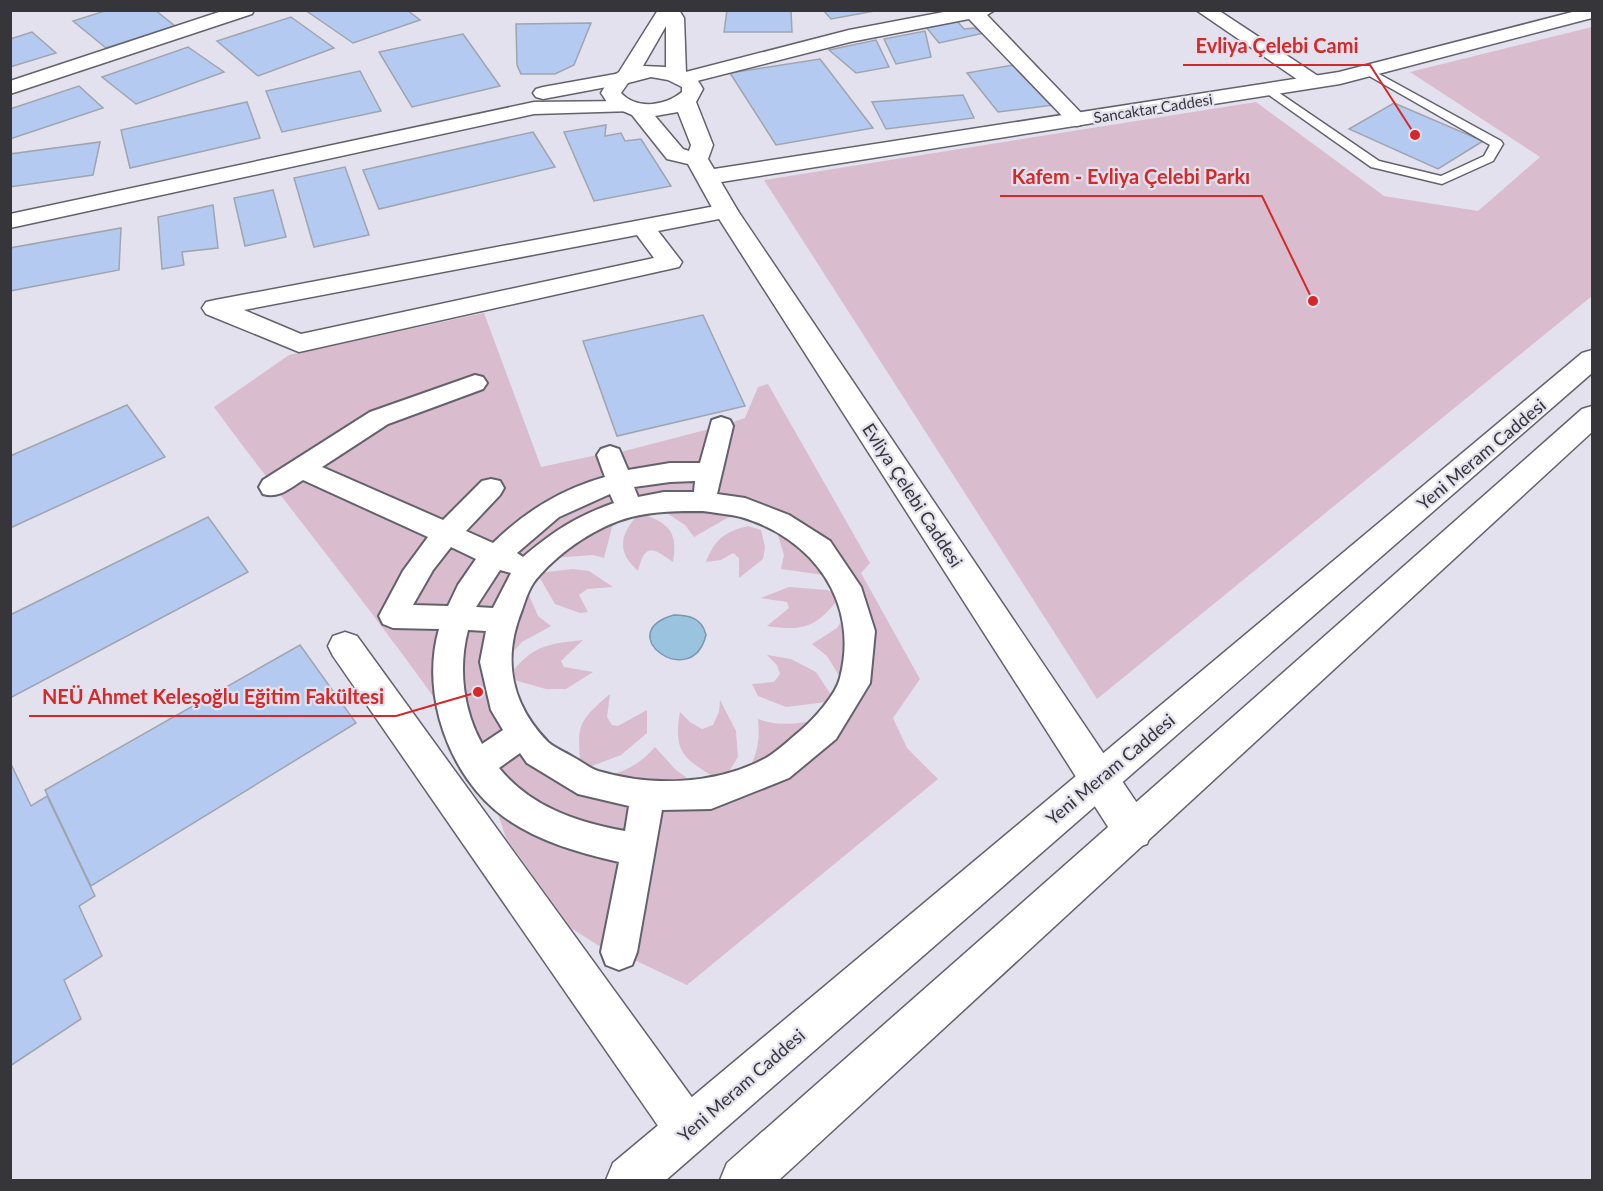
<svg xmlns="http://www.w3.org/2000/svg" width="1603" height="1191" font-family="Lato,sans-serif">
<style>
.green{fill:#dabccf}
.water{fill:#99c3de;stroke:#7b98ad;stroke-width:1.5}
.building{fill:#b5caf1;stroke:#9fa5af;stroke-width:1.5}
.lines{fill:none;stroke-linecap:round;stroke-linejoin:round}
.service-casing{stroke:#63626c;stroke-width:3}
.pedestrian-casing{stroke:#63626c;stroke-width:4}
.minor-casing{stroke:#63626c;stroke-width:3}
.tertiary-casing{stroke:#63626c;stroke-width:3}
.secondary-casing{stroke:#63626c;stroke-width:3}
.service{fill:#fff;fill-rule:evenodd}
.pedestrian{fill:#fff;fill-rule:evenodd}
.minor{fill:#fff;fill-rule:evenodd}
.tertiary{fill:#fff;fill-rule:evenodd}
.secondary{fill:#fff;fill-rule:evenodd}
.labels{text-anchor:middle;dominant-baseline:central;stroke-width:4.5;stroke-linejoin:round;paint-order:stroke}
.far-street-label{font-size:15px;fill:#35353a;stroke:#e2e1ed}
.street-label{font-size:18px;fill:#35353a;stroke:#e2e1ed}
.leader{fill:none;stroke:#d62828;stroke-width:2}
.callout-dot{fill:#d62828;stroke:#e2e1ed;stroke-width:2}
.callout-label{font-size:20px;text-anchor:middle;font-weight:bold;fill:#d62828;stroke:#e2e1ed;stroke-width:4.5;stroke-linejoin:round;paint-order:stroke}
</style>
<rect width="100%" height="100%" fill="#e2e1ed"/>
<g class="green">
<polygon points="1592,27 1592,296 1097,699 764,180 1256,102 1384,196 1478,211 1540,157 1410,72"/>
<path d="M 484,313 L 541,467 L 602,454 L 611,479 L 496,549 L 435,537 L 405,574 L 381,622 L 447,625 L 440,706 C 368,604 288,508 214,407 L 289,355 Z"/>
<polygon points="768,384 870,563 861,573 920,679 893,718 907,748 938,779 687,985 628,957 652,804 714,801 864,685 824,543 713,497 727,424 745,418 758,387"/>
<polygon points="713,428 703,467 625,475 617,453"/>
<polygon points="700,476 694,497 634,502 629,484"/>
<polygon points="614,489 619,506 529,562 505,554 532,529"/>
<polygon points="691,506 743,514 727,518 694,537 685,525 659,508"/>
<path d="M 639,513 C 667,522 679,531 673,562 C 652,547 645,543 638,571 C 615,550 621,534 639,513 Z"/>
<polygon points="622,516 612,527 604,558 593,555 553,558 568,544"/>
<path d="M 748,526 L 761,530 L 765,547 L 763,559 L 739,578 L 739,558 L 733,553 L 721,560 L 706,562 C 715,539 724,532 748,526 Z"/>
<polygon points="778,535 787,538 831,576 781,569 784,555"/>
<polygon points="448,543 484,558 450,612 403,608"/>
<polygon points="497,562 520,573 496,615 465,613"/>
<polygon points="573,569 589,571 613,587 587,589 579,595 588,612 580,613 555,604 537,573"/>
<path d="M 789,587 L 827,590 L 841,596 C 817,626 806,632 767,626 L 789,608 L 787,602 L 761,598 Z"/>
<polygon points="526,588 538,616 551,626 522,642 506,659"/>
<polygon points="847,612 843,682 827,656 812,644 837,628"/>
<polygon points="460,627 493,628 513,734 482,754 466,729"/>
<path d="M 583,640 L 561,661 L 564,667 L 593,672 L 566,689 L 546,689 L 507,678 C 532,646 545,644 583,640 Z"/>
<polygon points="767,655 791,659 816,672 835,701 786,707 758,696 752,684 774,682 780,674 777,665"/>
<path d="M 610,694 L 607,717 L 612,725 L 618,726 L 647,710 L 647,733 L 621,755 L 581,770 C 577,726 576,723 610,694 Z"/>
<path d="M 720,700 L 736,731 L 738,757 L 722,782 C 688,760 672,757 680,712 L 690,722 L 702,729 L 713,725 L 719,712 Z"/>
<path d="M 823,718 L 747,772 C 758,754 760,739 758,719 C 778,727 802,724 823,718 Z"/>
<polygon points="521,745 639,802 630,839 534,806 490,766"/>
<path d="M 655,747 L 675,769 L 701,789 L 601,778 C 623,772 640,765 655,747 Z"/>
<polygon points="491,793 629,855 607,951 571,928 506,838"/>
</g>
<path class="water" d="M 674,615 C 689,615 702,618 706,635 C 692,693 610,633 674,615 Z"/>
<g class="building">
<polygon points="108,10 155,10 175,26 106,48 73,21"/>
<polygon points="314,10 407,10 420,20 353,43 308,12"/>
<polygon points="727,10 791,10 792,32 724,32"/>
<polygon points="823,10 880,10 831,19"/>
<polygon points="291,17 334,48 258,76 217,41"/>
<polygon points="957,21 964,29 974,28 984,33 939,43 926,27"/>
<polygon points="591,23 574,65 555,74 521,74 517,65 516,24"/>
<polygon points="925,31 931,57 896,64 884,39"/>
<polygon points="32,32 56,53 10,67 10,39"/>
<polygon points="463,34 500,86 412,107 379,52"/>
<polygon points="876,40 889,67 856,73 829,50"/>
<polygon points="188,47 224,72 136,104 102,77"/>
<polygon points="820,59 873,128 776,145 730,73"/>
<polygon points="1013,65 1054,105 998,112 967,73"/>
<polygon points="360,71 381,111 282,132 266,91"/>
<polygon points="79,86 103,108 10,139 10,109"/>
<polygon points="963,95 974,118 886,129 872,102"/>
<polygon points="247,102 260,138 130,168 121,130"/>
<polygon points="1394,103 1483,141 1438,169 1349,129"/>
<polygon points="606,125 605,136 621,133 625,141 641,139 671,186 594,201 564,132"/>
<polygon points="533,132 555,167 379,209 363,170"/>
<polygon points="100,142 93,175 10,187 10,154"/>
<polygon points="345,167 369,235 314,247 294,178"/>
<polygon points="273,190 286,237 245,246 234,198"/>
<polygon points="213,205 218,248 182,252 184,265 162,269 158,217"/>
<polygon points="121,228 119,270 10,291 10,248"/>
<polygon points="703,315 745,406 617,436 583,341"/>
<polygon points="127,405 165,457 10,528 10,456"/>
<polygon points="208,517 248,572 10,698 10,615"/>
<polygon points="300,645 356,723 91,886 45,790"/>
<polygon points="10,762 31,806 47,796 95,896 79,906 102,956 64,980 81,1019 10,1066"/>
</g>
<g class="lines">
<defs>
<polygon id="service" points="1368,68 1501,141 1503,144 1493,161 1442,184 1371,167 1262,90 1268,87 1272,88 1379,161 1441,176 1484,156 1490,145 1364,73 1364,69"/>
<path id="pedestrian" d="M 475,375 L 483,377 L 487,383 L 483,389 L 388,424 L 322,467 L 443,520 L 482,481 L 491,479 L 500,481 L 504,488 L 500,495 L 466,531 L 493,543 C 526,511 560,490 605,477 L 597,455 L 601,449 L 610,446 L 619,449 L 628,470 L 670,463 L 700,463 L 712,420 L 721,417 L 730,420 L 733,426 L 717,494 L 745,498 L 789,515 L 830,541 L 861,587 L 875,631 L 870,683 L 836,739 L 789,778 L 711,809 L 662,810 L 637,952 L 632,965 L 619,970 L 606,965 L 601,952 L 619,862 C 579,853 537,841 504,817 C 449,777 420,694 439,629 L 393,628 L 383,624 L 379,616 L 403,571 L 428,537 L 303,480 C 290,488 279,499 263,494 L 259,487 L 263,480 L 370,412 ZM 695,481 L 694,492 L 664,492 L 638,497 L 634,487 L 670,482 ZM 610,494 L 614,503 C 575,517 554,531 523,557 L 517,553 L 559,517 ZM 703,511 C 715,513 729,514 741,517 C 813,538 860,602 840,678 C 836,695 813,720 800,731 C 789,740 778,751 766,758 C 717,785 651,787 598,771 C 589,768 581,761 573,757 C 565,752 555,748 548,742 C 511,704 502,659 522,610 C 526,598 530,585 539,576 C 562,550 597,526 631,517 C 655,511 679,511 703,511 ZM 451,547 L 476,559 L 458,585 L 448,606 L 413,605 L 433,570 ZM 500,570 L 511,573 L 493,608 L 476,607 ZM 468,630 L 486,631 L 480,662 L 491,710 L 503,730 L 482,744 C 463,710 458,668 468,630 ZM 520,753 L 527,763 L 578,794 L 629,806 L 625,831 C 576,822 531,807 499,768 Z"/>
<g id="minor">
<polygon points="225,10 254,10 252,14 10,94 10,81"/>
<polygon points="954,10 995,10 987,15 1084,116 1088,120 1084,124 1077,126 1070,124 969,19 850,42 685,84 678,82 675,78 678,74 849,30"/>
<polygon points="1196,10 1218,10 1321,78 1324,82 1321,86 1307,86"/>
<polygon points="621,73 628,75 631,79 628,83 543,99 536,97 533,93 536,89 543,87"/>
<polygon points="626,101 633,103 636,107 633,111 534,114 10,228 10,214 534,102"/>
<path d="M 726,204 L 734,206 L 738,211 L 734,216 L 658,231 L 682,262 L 679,267 L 299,352 L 206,314 L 202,308 L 206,302 L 215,300 ZM 637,235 L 654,258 L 301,334 L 244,310 Z"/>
<polygon points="345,632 357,636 704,1114 711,1130 704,1146 688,1153 672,1146 333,656 328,646 333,636"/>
</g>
<path id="tertiary" d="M 658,10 L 679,10 L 684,18 L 686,73 L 697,79 L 703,89 L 696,102 L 713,145 L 708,159 L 714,169 L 1339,72 L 1580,10 L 1592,10 L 1592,18 L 1340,84 L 721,182 L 738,211 L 1147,818 L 1152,831 L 1147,844 L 1133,849 L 1119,844 L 714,211 L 688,164 L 667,159 L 632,115 L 609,105 L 601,93 L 610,78 L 619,72 ZM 666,26 L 666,67 L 643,66 ZM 651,77 L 668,80 L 682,87 L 682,92 C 665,106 637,110 621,93 L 628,83 ZM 678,112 L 691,145 L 689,151 L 683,149 L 655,116 Z"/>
<g id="secondary">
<polygon points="1592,350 1592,373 666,1180 606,1180 613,1163 1582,353"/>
<polygon points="1592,406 1592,432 779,1180 720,1180 727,1163 1582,409"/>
</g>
</defs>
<use href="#service" class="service-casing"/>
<use href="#pedestrian" class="pedestrian-casing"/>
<use href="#minor" class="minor-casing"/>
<use href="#tertiary" class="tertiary-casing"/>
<use href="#secondary" class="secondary-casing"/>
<use href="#service" class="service"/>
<use href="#pedestrian" class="pedestrian"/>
<use href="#minor" class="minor"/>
<use href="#tertiary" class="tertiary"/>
<use href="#secondary" class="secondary"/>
</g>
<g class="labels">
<g class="far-street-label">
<text transform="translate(1153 108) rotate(-9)">Sancaktar Caddesi</text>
</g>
<g class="street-label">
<text transform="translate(1481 454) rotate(-40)">Yeni Meram Caddesi</text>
<text transform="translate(913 495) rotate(57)">Evliya Çelebi Caddesi</text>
<text transform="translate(1110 769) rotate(-40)">Yeni Meram Caddesi</text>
<text transform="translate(741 1085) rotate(-41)">Yeni Meram Caddesi</text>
</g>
</g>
<path class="leader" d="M1415 135L1370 65H1183M1313 301L1262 196H1000M478 692L396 716H29"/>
<g class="callout-dot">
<circle cx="1415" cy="135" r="6"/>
<circle cx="1313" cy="301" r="6"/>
<circle cx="478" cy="692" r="6"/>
</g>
<g class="callout-label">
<text x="1277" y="53">Evliya Çelebi Cami</text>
<text x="1131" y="184">Kafem - Evliya Çelebi Parkı</text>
<text x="213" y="704">NEÜ Ahmet Keleşoğlu Eğitim Fakültesi</text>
</g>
<rect width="1603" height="1191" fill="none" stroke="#35353a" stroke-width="24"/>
</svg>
